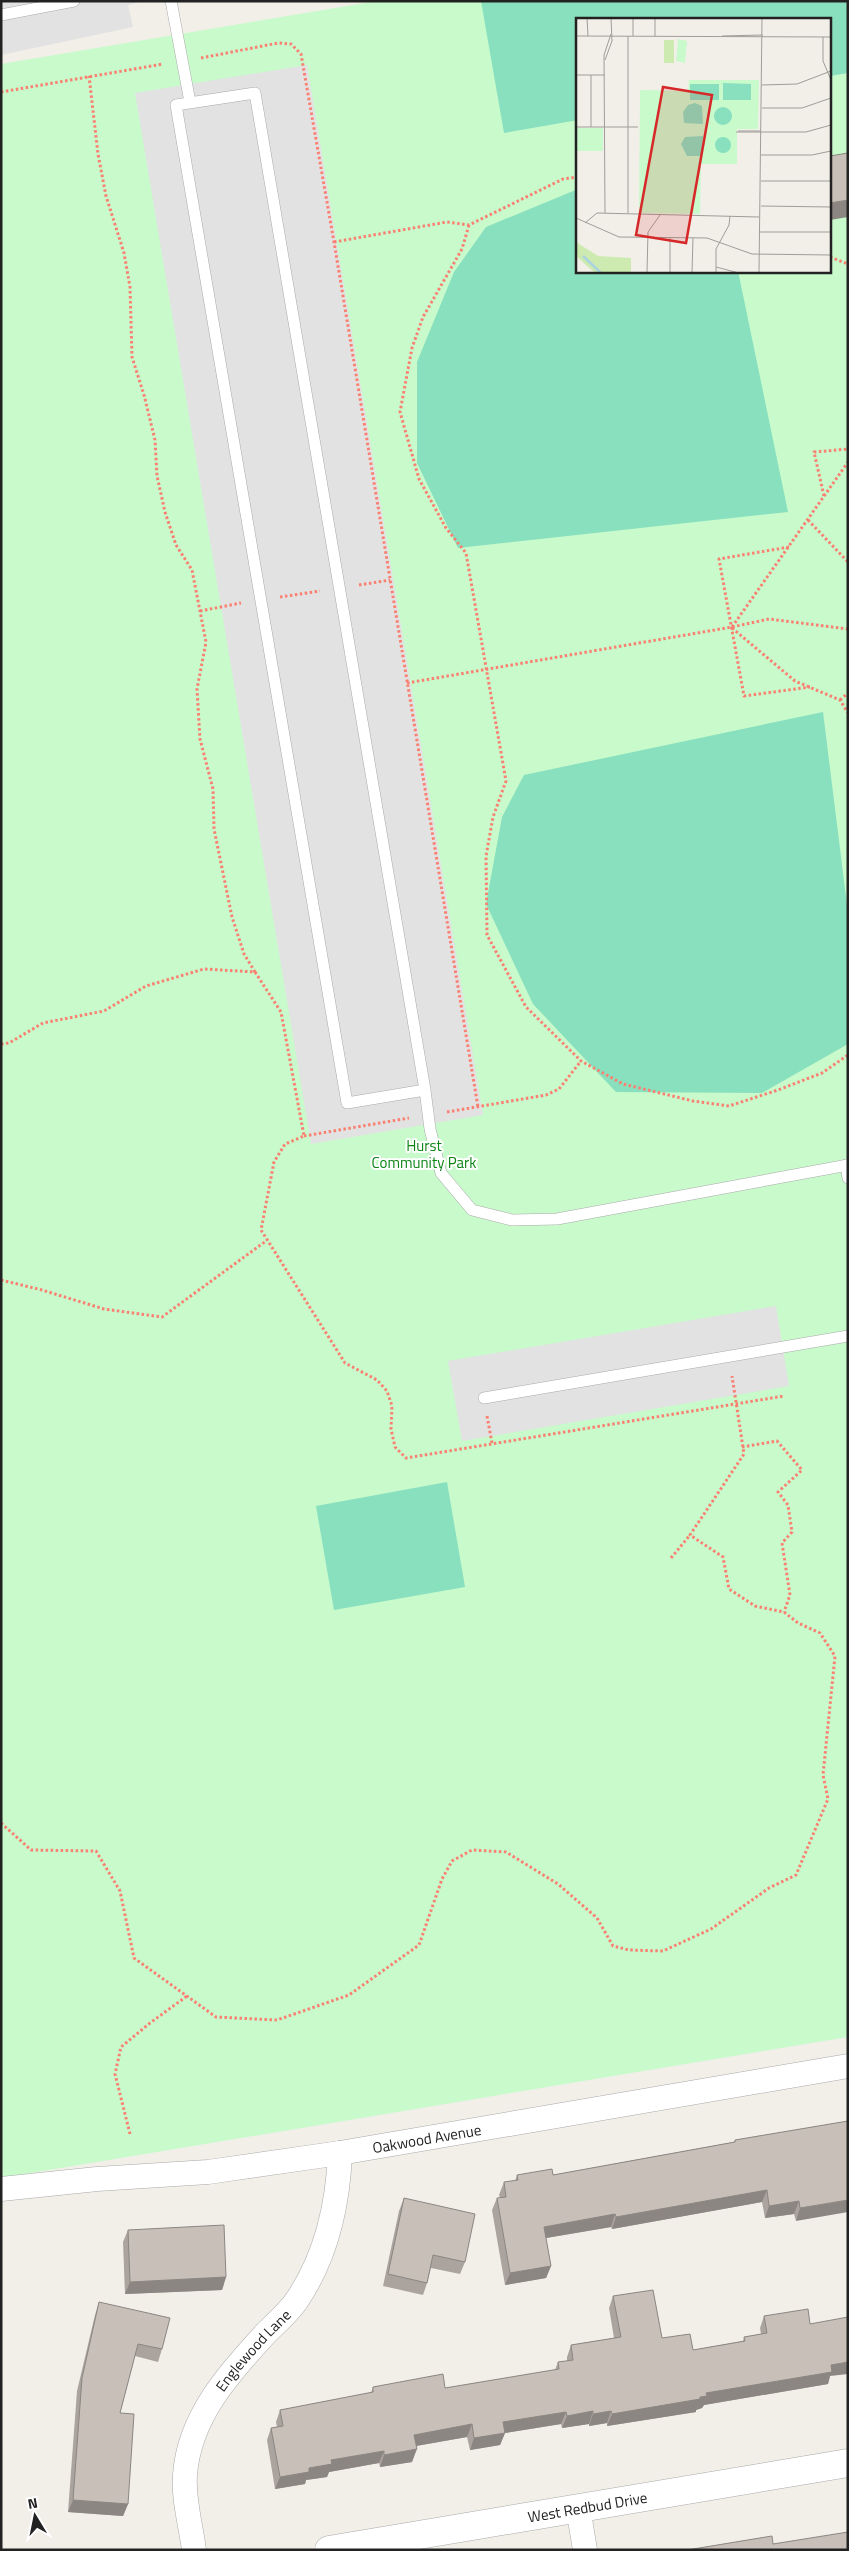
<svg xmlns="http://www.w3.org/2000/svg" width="849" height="2551" font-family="'Titillium Web',sans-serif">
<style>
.park{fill:#c8facc;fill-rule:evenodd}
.pitch{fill:#88e0be}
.parking{fill:#e2e2e2}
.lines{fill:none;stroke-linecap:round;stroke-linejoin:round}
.service-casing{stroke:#a9a9a9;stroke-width:12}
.minor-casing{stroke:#a9a9a9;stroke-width:25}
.tertiary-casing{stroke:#a9a9a9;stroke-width:29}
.path{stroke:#fa8072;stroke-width:3;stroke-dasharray:2.5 2.5;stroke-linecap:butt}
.service{stroke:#fff;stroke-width:11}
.minor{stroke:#fff;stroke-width:24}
.tertiary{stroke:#fff;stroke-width:28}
.wall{fill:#aba49e}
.shaded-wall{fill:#8b8681}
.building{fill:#c7bfb8;stroke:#8b8681}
.labels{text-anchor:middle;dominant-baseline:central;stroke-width:4;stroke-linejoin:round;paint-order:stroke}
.park-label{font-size:15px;fill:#0c8416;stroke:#fff}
.street-label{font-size:15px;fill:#222;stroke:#fff}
.inset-river{fill:none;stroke:#aad3df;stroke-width:2.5}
.inset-road{fill:none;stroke:#9f9d99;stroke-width:1}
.view{fill:#d62828;fill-opacity:0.15;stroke:#d62828;stroke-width:2.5}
.inset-edge{fill:none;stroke:#222;stroke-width:2.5}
</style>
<rect width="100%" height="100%" fill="#f2efe9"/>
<path class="park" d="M 377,1 L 848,1 L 848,2037 L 1,2178 L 1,64 ZM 578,19 L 830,19 L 830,271 L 578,271 Z"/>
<g class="pitch">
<polygon points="481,1 848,1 848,73 830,76 830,19 578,19 578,120 504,133"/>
<polygon points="578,189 578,271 738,271 788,512 458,548 417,463 417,362 454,272 486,227"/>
<polygon points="823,712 848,913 848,1044 762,1093 616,1092 533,1004 486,904 502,817 524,775"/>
<polygon points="447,1482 465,1587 334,1610 316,1506"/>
</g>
<g class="parking">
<polygon points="1,1 143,1 128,5 133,27 1,55"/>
<polygon points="307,65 483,1115 311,1144 135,93"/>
<polygon points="776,1306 789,1386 462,1441 448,1361"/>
</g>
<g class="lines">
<defs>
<g id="service">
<polyline points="171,1 190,102"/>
<polyline points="1,15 74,1"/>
<polyline points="425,1090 347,1103 176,105 255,93 425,1090 430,1129 441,1173 472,1210 512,1220 557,1219 848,1165"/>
<polyline points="846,1165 848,1178"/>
<polyline points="484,1398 848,1336"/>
</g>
<g id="minor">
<path id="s1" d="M 1,2189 L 97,2179 L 208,2172 L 340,2153 L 848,2066"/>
<polyline points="578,2507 585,2550"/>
<path id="s2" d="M 194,2550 C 191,2526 183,2499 185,2475 C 189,2417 229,2373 266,2333 C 276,2323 289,2312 297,2300 C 326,2257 338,2205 340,2153"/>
</g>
<g id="tertiary">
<path id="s3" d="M 329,2550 L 848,2463"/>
</g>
</defs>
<use href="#service" class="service-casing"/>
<use href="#minor" class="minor-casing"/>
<use href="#tertiary" class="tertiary-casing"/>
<g class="path">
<polyline points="201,58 278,43 291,44 301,54 334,242 478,1107"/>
<polyline points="1,92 163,64"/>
<polyline points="469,225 462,249 423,317 412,348 400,412 419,479 446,528 466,553 506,781 493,817 486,856 487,935 526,1007 581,1061 623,1084 693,1101 729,1106 778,1090 822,1073 848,1055"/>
<polyline points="334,242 447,222 469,225 563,179 578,177"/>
<polyline points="830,257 848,264"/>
<polyline points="824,496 814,452 848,449"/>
<polyline points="808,520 848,562"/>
<polyline points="789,547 719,559 744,696 810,687"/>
<polyline points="359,585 390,580"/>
<polyline points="280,597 320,591"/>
<polyline points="200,611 241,603"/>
<polyline points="732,627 848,462"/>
<polyline points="732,628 795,681 840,700 848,713"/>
<polyline points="407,683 732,627 769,619 848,629"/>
<polyline points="840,700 848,693"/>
<polyline points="255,972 281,1012 304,1136 285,1144 274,1162 261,1230 345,1363 377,1380 387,1391 392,1406 391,1429 395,1447 406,1458 784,1396"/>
<polyline points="1,1044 9,1043 43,1023 104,1011 146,986 204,969 255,972 244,954 232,917 214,829 213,789 200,739 197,689 206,642 192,570 176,545 165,512 157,476 155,440 144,395 132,357 130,287 124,253 106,196 98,154 89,76"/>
<polyline points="447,1112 546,1095 559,1089 581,1061"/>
<polyline points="304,1136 409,1118"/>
<polyline points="1,1280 42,1290 104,1309 162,1317 266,1241"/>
<polyline points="487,1416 492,1443"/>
<polyline points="742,1447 777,1441 802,1470 778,1492 788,1505 792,1532 782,1543 790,1595 784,1612"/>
<polyline points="671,1558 690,1535"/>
<polyline points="1,1823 31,1850 96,1851 120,1891 134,1958 216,2017 277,2020 349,1995 419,1945 442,1879 452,1861 472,1850 506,1852 558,1884 597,1918 613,1946 629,1950 663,1951 711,1929 769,1888 796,1875 828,1799 823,1775 835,1656 820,1633 798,1623 784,1612 755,1606 729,1589 723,1557 690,1535 744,1454 732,1376"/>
<polyline points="130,2134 115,2074 121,2047 150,2023 187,1996"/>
</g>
<use href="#service" class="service"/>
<use href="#minor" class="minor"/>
<use href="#tertiary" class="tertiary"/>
</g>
<g class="wall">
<polygon points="848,2121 796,2221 794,2214 765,2218 762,2202 612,2229 611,2227 546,2238 551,2266 546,2278 505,2285 492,2210 497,2198 500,2198 499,2195 504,2182 515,2181 517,2175 553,2175 734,2142 735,2140"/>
<polygon points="404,2198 465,2262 460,2274 431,2268 427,2283 423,2295 383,2286 399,2211"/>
<polygon points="128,2230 226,2277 222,2290 125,2294 123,2242"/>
<polygon points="613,2296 662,2338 693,2350 743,2341 744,2337 761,2334 760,2328 764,2316 810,2324 830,2376 828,2384 704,2405 702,2408 696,2410 696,2412 607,2426 607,2423 589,2426 589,2424 562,2428 561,2424 505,2433 500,2445 470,2450 467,2437 416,2446 412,2462 380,2467 379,2463 329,2472 327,2477 306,2480 305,2484 275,2489 267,2440 271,2428 277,2427 276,2422 280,2410 371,2393 373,2387 445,2388 555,2370 558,2362 567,2361 567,2357 571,2345 614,2338 609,2308"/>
<polygon points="99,2302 162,2349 158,2362 135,2356 120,2413 128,2504 123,2516 68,2512 77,2391 95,2315"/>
</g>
<g class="shaded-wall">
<polygon points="848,200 848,217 830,220 830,203"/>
<polygon points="767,2190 762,2202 612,2229 616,2217"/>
<polygon points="848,2200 848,2212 796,2221 800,2208"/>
<polygon points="799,2201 794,2214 765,2218 769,2206"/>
<polygon points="615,2214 611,2227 540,2239 544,2227"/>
<polygon points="551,2266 546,2278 505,2285 510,2273"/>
<polygon points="226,2277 222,2290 125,2294 130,2282"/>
<polygon points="848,2362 848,2374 830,2376 828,2384 704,2405 702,2408 696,2410 696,2412 607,2426 612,2414 700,2397 706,2393 831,2365"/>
<polygon points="593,2411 589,2424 562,2428 567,2416"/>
<polygon points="611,2411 607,2423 589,2426 593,2414"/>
<polygon points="566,2412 561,2424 505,2433 500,2445 470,2450 474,2438 503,2422"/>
<polygon points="472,2424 467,2437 410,2447 414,2435"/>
<polygon points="417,2449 412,2462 380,2467 384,2455"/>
<polygon points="384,2451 379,2463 329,2472 327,2477 306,2480 305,2484 275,2489 280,2477 331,2460"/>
<polygon points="73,2500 128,2504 123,2516 68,2512"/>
</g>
<g class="building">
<polygon points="848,153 848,200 830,203 830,156"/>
<polygon points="848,2121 848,2200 800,2208 799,2201 769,2206 767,2190 616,2217 615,2214 544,2227 551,2266 510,2273 497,2198 506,2197 504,2182 518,2180 517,2175 552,2169 553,2175 735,2142 735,2140"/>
<polygon points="404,2198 475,2214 465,2262 433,2255 427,2283 388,2274"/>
<polygon points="224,2225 226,2277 130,2282 128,2230"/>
<polygon points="653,2290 662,2338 690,2334 693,2350 745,2341 744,2337 767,2333 764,2316 808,2309 810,2324 848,2317 848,2362 831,2365 832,2372 706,2393 707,2396 700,2397 700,2399 612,2414 611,2411 593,2414 593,2411 567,2416 566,2412 503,2422 505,2433 474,2438 472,2424 414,2435 417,2449 384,2455 384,2451 331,2460 332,2464 309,2468 309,2472 280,2477 271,2428 283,2426 280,2410 373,2392 373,2387 443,2374 445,2388 559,2369 558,2362 573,2360 571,2345 621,2337 613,2296"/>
<polygon points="99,2302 170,2318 162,2349 138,2344 120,2413 134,2414 128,2504 73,2500 82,2378"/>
<polygon points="848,2532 848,2550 687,2550 772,2536 773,2544"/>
</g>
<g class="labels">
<g class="park-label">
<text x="424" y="1145">Hurst<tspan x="424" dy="17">Community Park</tspan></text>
</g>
<g class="street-label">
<text stroke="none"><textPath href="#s1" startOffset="429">Oakwood Avenue</textPath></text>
<text stroke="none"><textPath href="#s2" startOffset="221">Englewood Lane</textPath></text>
<text stroke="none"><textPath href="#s3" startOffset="262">West Redbud Drive</textPath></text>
</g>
</g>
<g transform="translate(576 18)">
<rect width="255" height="255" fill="#f2efe9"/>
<path d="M 88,22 L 98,22 L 98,45 L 88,45 ZM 0,224 L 22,238 L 55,240 L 55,255 L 19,255 L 0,238 Z" fill="#cdebb0"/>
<path d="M 102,21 L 111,23 L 109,45 L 100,43 ZM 113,62 L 183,62 L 182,111 L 161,111 L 161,146 L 125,146 L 124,196 L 63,195 L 64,72 L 112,73 ZM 0,110 L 27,110 L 27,133 L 0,133 Z" fill="#c8facc"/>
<path d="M 147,65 L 175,66 L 175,82 L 147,82 ZM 114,66 L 143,66 L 143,82 L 114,82 ZM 119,85 L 126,88 L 127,106 L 108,105 L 107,94 L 112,87 ZM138 98a9 9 0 1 1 18 0a9 9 0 1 1-18 0ZM 127,118 L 126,138 L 111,138 L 105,126 L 109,119 ZM139 127a8 8 0 1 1 16 0a8 8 0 1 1-16 0Z" fill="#88e0be"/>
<path class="inset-river" d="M 7,238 L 25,255"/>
<path class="inset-road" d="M 11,0 L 12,18M 0,18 L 255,19M 52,18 L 52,195M 57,18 L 57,0M 79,18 L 79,0M 146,18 L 187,17M 247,19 L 247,43 L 255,62M 29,42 L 36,23 L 35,0M 0,57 L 29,57M 15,57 L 15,109M 186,67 L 221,66 L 255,53M 186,90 L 226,90 L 255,80M 0,109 L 62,109M 162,113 L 185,113M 160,114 L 230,114 L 255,107M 185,137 L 236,137 L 255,133M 185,163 L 255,163M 185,188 L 255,189M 29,195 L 28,37 L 35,16M 0,200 L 43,219 L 131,220 L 176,236 L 255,237M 9,205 L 21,195 L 183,199M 184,214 L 255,214M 140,249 L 163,255M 71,255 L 72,214 L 84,197M 94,255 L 94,220M 116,255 L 117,220M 140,255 L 140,231 L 153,207 L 154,198M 183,255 L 186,0"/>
<path class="view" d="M 87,69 L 136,77 L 110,225 L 60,217 Z"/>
<rect width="255" height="255" class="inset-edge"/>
</g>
<rect width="849" height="2551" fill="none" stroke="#222222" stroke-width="5"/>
<g transform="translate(35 2516) rotate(350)" stroke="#ffffff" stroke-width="4" paint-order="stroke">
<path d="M0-4L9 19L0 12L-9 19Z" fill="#222222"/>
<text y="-8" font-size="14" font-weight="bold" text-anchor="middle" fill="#222222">N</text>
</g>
</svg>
